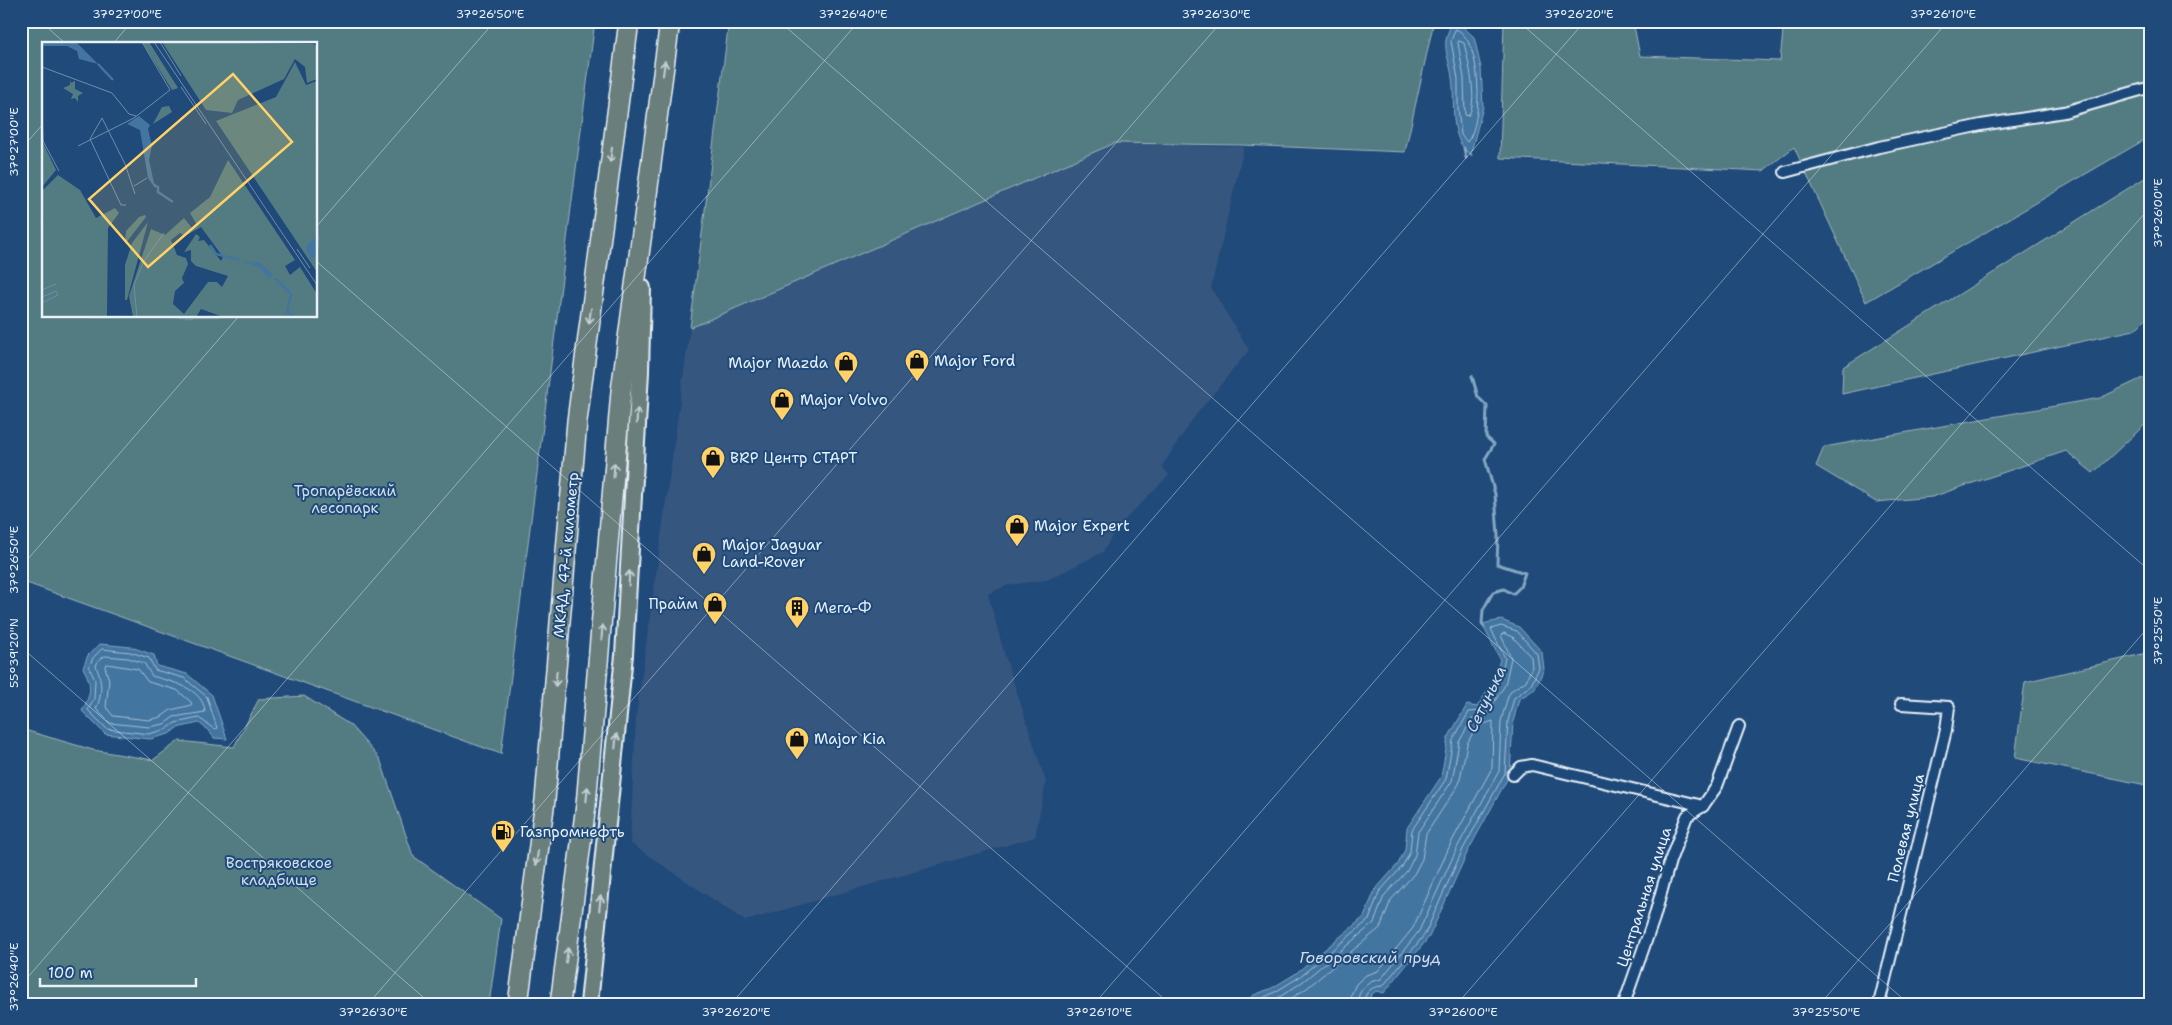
<svg xmlns="http://www.w3.org/2000/svg" width="2172" height="1025" font-family="'Shantell Sans',sans-serif">
<style>
.built{fill:#36567f}
.green{fill:#537b82;stroke:#9eb6bd;fill-rule:evenodd}
.water{fill:#4375a0;stroke:#85a7c3}
.lines{fill:none;stroke-linecap:round;stroke-linejoin:round}
.shore{stroke:#a6bfd5;stroke-width:1}
.stream{stroke:#85a7c3;stroke-width:3}
.street-casing{stroke:#e8f1f8;stroke-width:14}
.primary-casing{stroke:#e8f1f8;stroke-width:20}
.highway-casing{stroke:#e8f1f8;stroke-width:22}
.street{stroke:#1f4a7a;stroke-width:10}
.primary{stroke:#6b7f7c;stroke-width:16}
.highway{stroke:#6b7f7c;stroke-width:19}
.oneway{stroke:#c2cfd3}
.ticks{fill:none;stroke:#e8f1f8;stroke-width:1;stroke-opacity:0.45}
.labels{text-anchor:middle;dominant-baseline:central;stroke-width:4;stroke-linejoin:round;paint-order:stroke}
.poi-label{font-size:15px;fill:#e8f1f8;stroke:#1f4a7a;text-anchor:start}
.park-label{font-size:15px;fill:#d2dfe6;stroke:#1f4a7a}
.street-label{font-size:15px;fill:#e8f1f8;stroke:#1f4a7a}
.water-label{font-size:16px;font-style:italic;fill:#cfdeeb;stroke:#1f4a7a}
.inset-river{fill:none;stroke:#4375a0;stroke-width:2.5}
.inset-road{fill:none;stroke:#6f8dac;stroke-width:1}
.view{fill:#ffd166;fill-opacity:0.15;stroke:#ffd166;stroke-width:2.5}
.inset-edge{fill:none;stroke:#e8f1f8;stroke-width:2.5}
.neatline{fill:none;stroke:#e8f1f8;stroke-width:2}
.ticks-label{font-size:12px;text-anchor:middle;fill:#e8f1f8}
</style>
<rect width="100%" height="100%" fill="#1f4a7a"/>
<filter id="ink" filterUnits="userSpaceOnUse"><feTurbulence type="fractalNoise" baseFrequency=".02" numOctaves="2"/><feDisplacementMap in="SourceGraphic" scale="10" xChannelSelector="R" yChannelSelector="G"/><feConvolveMatrix kernelMatrix="1 2 1 2 8 2 1 2 1" color-interpolation-filters="sRGB"/></filter>
<g filter="url(#ink)">
<polygon class="built" points="1115,143 1244,147 1211,288 1249,350 1195,416 1162,466 1169,475 1116,529 1103,552 1047,580 1008,585 988,594 1005,656 1046,782 1035,837 745,921 630,843 636,717 690,328"/>
<g class="green">
<path d="M 21,21 L 595,21 L 501,754 L 21,581 ZM 44,44 L 316,44 L 316,316 L 44,316 Z"/>
<polygon points="729,21 1434,21 1405,152 1241,145 1115,143 690,328"/>
<polygon points="1504,21 1633,21 1640,56 1780,61 1784,21 2151,21 2151,136 1866,302 1794,147 1763,171 1500,158"/>
<polygon points="2151,174 2151,315 2134,330 1842,394 1843,367"/>
<polygon points="2151,374 2151,419 2093,473 2066,451 1932,497 1876,502 1816,466 1824,447 2100,398"/>
<polygon points="2151,652 2151,786 2015,758 2025,682"/>
<polygon points="304,696 350,725 380,759 413,856 501,919 489,1004 21,1004 21,729 93,750 153,760 179,741 234,747 259,699"/>
</g>
<g class="water">
<path d="M 1452,21 L 1461,25 L 1474,37 L 1481,68 L 1483,107 L 1471,152 L 1472,156 C 1447,138 1456,104 1452,78 C 1451,66 1444,51 1446,40 C 1447,34 1450,27 1452,21 Z"/>
<polygon points="1501,620 1519,627 1542,652 1544,669 1535,689 1519,699 1513,722 1510,774 1468,851 1429,937 1384,993 1376,991 1371,995 1368,1004 1243,1004 1254,995 1272,988 1295,974 1364,917 1375,890 1398,864 1405,850 1407,828 1441,777 1448,738 1467,705 1477,707 1494,681 1500,659 1482,624"/>
<path d="M 100,644 L 131,647 L 154,655 L 157,666 L 187,674 L 212,695 L 227,739 L 214,738 L 209,731 L 199,723 L 177,728 L 169,734 L 150,739 L 105,734 L 82,711 C 91,694 93,685 83,668 L 88,655 Z"/>
</g>
<g class="lines">
<g class="shore">
<path d="M 1456,29 C 1482,39 1484,123 1467,142 L 1461,135 L 1458,109 L 1458,79 L 1451,41 Z"/>
<path d="M 1459,41 L 1464,43 C 1468,60 1479,102 1468,116 L 1465,115 L 1464,78 L 1458,43 Z"/>
<polygon points="102,649 130,652 149,658 155,670 184,678 207,697 217,728 214,729 199,718 175,723 167,729 149,734 107,729 88,710 94,699 95,680 89,667 93,658"/>
<path d="M 105,656 L 128,658 L 144,663 L 152,676 C 171,682 203,687 205,712 L 174,717 L 164,724 L 149,727 L 110,723 L 96,709 C 103,694 102,681 96,666 L 98,661 Z"/>
<polygon points="107,664 138,669 148,682 177,690 191,702 192,705 171,710 161,717 149,720 113,716 106,707 109,680 105,667"/>
<path d="M 1251,1004 L 1275,992 L 1298,978 L 1369,920 L 1379,892 L 1402,867 L 1410,852 L 1412,830 L 1446,779 L 1453,740 L 1469,712 L 1480,711 L 1499,683 L 1505,658 L 1491,629 L 1501,626 L 1517,631 L 1537,654 L 1539,668 L 1531,685 L 1514,698 L 1508,721 L 1505,773 L 1463,849 L 1425,934 L 1383,986 C 1372,986 1365,991 1363,1004"/>
<path d="M 1263,1004 L 1278,998 L 1301,983 L 1374,923 L 1384,896 L 1407,871 L 1415,855 L 1418,832 L 1452,781 L 1459,742 L 1472,719 L 1480,718 L 1486,715 L 1505,685 L 1511,658 L 1501,635 L 1504,633 L 1513,637 L 1531,657 L 1532,667 L 1526,681 L 1512,690 L 1508,696 L 1501,721 L 1499,771 L 1458,846 L 1419,931 L 1381,979 C 1368,981 1358,989 1357,1004"/>
<polyline points="1283,1004 1307,988 1380,928 1391,900 1414,874 1422,859 1426,834 1459,784 1467,744 1476,727 1493,721 1492,768 1451,843 1413,928 1378,971 1366,975 1356,984 1351,995 1349,1004"/>
</g>
<g class="stream">
<polyline points="1464,148 1466,158"/>
<polyline points="1472,376 1478,397 1487,406 1486,437 1494,444 1485,459 1495,494 1498,536 1497,564 1525,573 1520,587 1513,594 1504,589 1493,592 1483,610 1482,624 1484,627"/>
</g>
<defs>
<g id="street">
<polyline points="1785,172 1879,147 1981,125 2064,112 2151,87"/>
<polyline points="1513,775 1521,767 1532,765 1703,806"/>
<polyline points="1624,1004 1654,918 1670,861 1687,816 1703,806 1717,786 1739,726"/>
<polyline points="1879,1004 1946,730 1949,707 1901,704"/>
</g>
<polyline id="primary" points="589,1004 624,655 640,372 642,288"/>
<g id="highway">
<polyline points="518,1004 545,800 577,421 629,21"/>
<polyline points="560,1004 586,805 621,391 670,21"/>
</g>
</defs>
<use href="#street" class="street-casing"/>
<use href="#primary" class="primary-casing"/>
<use href="#highway" class="highway-casing"/>
<use href="#street" class="street"/>
<use href="#primary" class="primary"/>
<use href="#highway" class="highway"/>
</g>
<defs><path id="oneway-shaft" d="M-6 0H5M1.5-3L5.5 0L1.5 3" fill="none" stroke-width="1.6" stroke-linecap="round" stroke-linejoin="round" transform="scale(1.25)"/></defs>
<g class="oneway">
<use href="#oneway-shaft" transform="translate(664 68) rotate(-82)"/>
<use href="#oneway-shaft" transform="translate(611 155) rotate(98)"/>
<use href="#oneway-shaft" transform="translate(590 316) rotate(98)"/>
<use href="#oneway-shaft" transform="translate(637 416) rotate(-87)"/>
<use href="#oneway-shaft" transform="translate(614 470) rotate(-86)"/>
<use href="#oneway-shaft" transform="translate(629 578) rotate(-87)"/>
<use href="#oneway-shaft" transform="translate(602 632) rotate(-86)"/>
<use href="#oneway-shaft" transform="translate(556 679) rotate(95)"/>
<use href="#oneway-shaft" transform="translate(616 741) rotate(-84)"/>
<use href="#oneway-shaft" transform="translate(587 794) rotate(-85)"/>
<use href="#oneway-shaft" transform="translate(537 858) rotate(98)"/>
<use href="#oneway-shaft" transform="translate(600 903) rotate(-84)"/>
<use href="#oneway-shaft" transform="translate(567 955) rotate(-82)"/>
</g>
</g>
<path class="ticks" d="M 40,21 L 66,44M 779,21 L 1909,1004M 1518,21 L 2151,572M 113,44 L 132,21M 21,149 L 44,123M 316,227 L 495,21M 316,261 L 1170,1004M 21,567 L 239,316M 21,647 L 431,1004M 21,985 L 859,21M 368,1004 L 1222,21M 731,1004 L 1585,21M 1094,1004 L 1948,21M 1457,1004 L 2151,206M 1820,1004 L 2151,624"/>
<defs>
<symbol id="shop-pin" viewBox="-11 -11 22 30"><path d="M0 17L-7.5 6A9.5 9.5 0 1 1 7.5 6Z" fill="#ffd166" stroke="#1f4a7a"/><path d="M-5-2.5h2.3a2.7 3.5 0 0 1 5.4 0H5L5.5 6h-11ZM-1.5-2.5h3a1.5 2.3 0 0 0-3 0Z" fill="#111"/></symbol>
<symbol id="building-pin" viewBox="-11 -11 22 30"><path d="M0 17L-7.5 6A9.5 9.5 0 1 1 7.5 6Z" fill="#ffd166" stroke="#1f4a7a"/><path d="M-4-6H4V6H1V3H-1V6H-4ZM-2.5-4.3h1.7v1.8h-1.7ZM.8-4.3h1.7v1.8H.8ZM-2.5-1h1.7V.8h-1.7ZM.8-1h1.7V.8H.8Z" fill="#111"/></symbol>
<symbol id="fuel-pin" viewBox="-11 -11 22 30"><path d="M0 17L-7.5 6A9.5 9.5 0 1 1 7.5 6Z" fill="#ffd166" stroke="#1f4a7a"/><path d="M-5.5-6h7V0h2V4h1.3V-2.5L3-4.5l.8-.8L6-3V5H2.5V1h-1V6h-7ZM-4.2-4.7v3.2H.2V-4.7Z" fill="#111"/></symbol>
</defs>
<g fill-rule="evenodd">
<use href="#shop-pin" x="903" y="347" width="28" height="38"/>
<use href="#shop-pin" x="832" y="349" width="28" height="38"/>
<use href="#shop-pin" x="768" y="386" width="28" height="38"/>
<use href="#shop-pin" x="699" y="444" width="28" height="38"/>
<use href="#shop-pin" x="1003" y="512" width="28" height="38"/>
<use href="#shop-pin" x="690" y="540" width="28" height="38"/>
<use href="#shop-pin" x="701" y="590" width="28" height="38"/>
<use href="#building-pin" x="783" y="594" width="28" height="38"/>
<use href="#shop-pin" x="783" y="725" width="28" height="38"/>
<use href="#fuel-pin" x="489" y="818" width="28" height="38"/>
</g>
<g class="labels">
<g class="poi-label">
<text x="934" y="361">Major Ford</text>
<text x="828" y="363" text-anchor="end">Major Mazda</text>
<text x="800" y="400">Major Volvo</text>
<text x="730" y="458">BRP Центр СТАРТ</text>
<text x="1034" y="526">Major Expert</text>
<text x="722" y="545">Major Jaguar<tspan x="722" dy="17">Land-Rover</tspan></text>
<text x="698" y="604" text-anchor="end">Прайм</text>
<text x="814" y="608">Мега-Ф</text>
<text x="814" y="739">Major Kia</text>
<text x="520" y="832">Газпромнефть</text>
</g>
<g class="park-label">
<text x="345" y="491">Тропарёвский<tspan x="345" dy="17">лесопарк</tspan></text>
<text x="279" y="863">Востряковское<tspan x="279" dy="17">кладбище</tspan></text>
</g>
<g class="street-label">
<text transform="translate(566 555) rotate(-85)">МКАД, 47-й километр</text>
<text transform="translate(1906 828) rotate(-76)">Полевая улица</text>
<text transform="translate(1644 897) rotate(-72)">Центральная улица</text>
</g>
<g class="water-label">
<text transform="translate(1486 699) rotate(-64)">Сетунька</text>
<text x="1370" y="957">Говоровский пруд</text>
</g>
</g>
<g transform="translate(42 42)">
<rect width="275" height="275" fill="#1f4a7a"/>
<path d="M 100,0 L 107,0 L 136,46 L 130,48 ZM 120,0 L 271,2 L 275,4 L 275,37 L 265,41 L 263,25 L 253,17 L 242,37 L 196,58 L 190,71 L 164,68 ZM 253,20 L 264,43 L 275,39 L 275,230 L 174,79 L 234,55 ZM 28,38 L 29,41 L 33,39 L 33,47 L 41,51 L 36,54 L 36,60 L 33,56 L 29,57 L 31,52 L 21,46 L 28,43 ZM 120,65 L 127,64 L 130,70 L 111,82 ZM 0,99 L 14,128 L 0,145 ZM 186,118 L 253,218 L 243,224 L 248,233 L 258,225 L 275,252 L 275,275 L 181,275 L 159,267 L 154,275 L 91,275 L 87,254 L 109,187 L 123,193 L 142,176 L 150,186 L 155,183 L 148,171 L 168,155 ZM 159,185 L 181,215 L 179,219 L 162,198 L 156,199 L 158,195 L 154,192 L 142,210 L 149,208 L 149,219 L 154,224 L 186,234 L 180,245 L 175,240 L 166,240 L 142,272 L 131,262 L 133,249 L 142,241 L 140,236 L 146,222 L 144,216 L 135,213 L 129,198 L 138,191 L 143,194 ZM 16,133 L 38,148 L 54,176 L 73,166 L 77,171 L 66,186 L 65,275 L 0,275 L 0,149 ZM 103,173 L 104,175 L 83,202 L 84,189 L 97,175 ZM 106,180 L 85,258 L 83,258 L 83,223 L 90,201 Z" fill="#537b82" fill-rule="evenodd"/>
<path d="M 0,0 L 34,0 L 56,22 L 37,17 L 35,9 L 25,4 L 0,4 ZM 97,74 L 108,83 L 106,87 L 110,104 L 107,118 L 112,141 L 116,144 L 113,146 L 106,136 L 98,88 L 85,82 ZM 275,193 L 275,213 L 268,217 L 264,205 ZM 200,219 L 218,221 L 231,232 L 230,235 L 227,236 L 218,226 Z" fill="#4375a0"/>
<path class="inset-river" d="M 56,22 L 71,38M 116,144 L 116,150 L 131,160M 168,203 L 174,212 L 197,218M 233,236 L 249,252 L 245,270 L 252,275"/>
<path class="inset-road" d="M 100,0 L 128,48M 112,0 L 275,243M 118,0 L 139,34M 0,25 L 70,51 L 87,72 L 94,74M 139,45 L 164,82M 0,68 L 1,99 L 17,129M 36,104 L 92,76 L 128,48M 92,144 L 105,136M 84,163 L 79,163 L 48,97 L 60,76 L 83,122 L 93,152M 255,207 L 268,226M 0,248 L 14,242M 0,255 L 14,249 L 16,253 L 0,261M 95,275 L 92,243 L 102,219 L 122,191"/>
<path class="view" d="M 191,32 L 250,100 L 106,225 L 47,157 Z"/>
<rect width="275" height="275" class="inset-edge"/>
</g>
<rect width="2172" height="1025" fill="none" stroke="#1f4a7a" stroke-width="55"/>
<path d="M40 978v8h156v-8" fill="none" stroke="#e8f1f8" stroke-width="2.5"/>
<text x="48" y="978" font-size="15" fill="#e8f1f8" stroke="#1f4a7a" stroke-width="4" paint-order="stroke">100 m</text>
<rect x="28" y="28" width="2116" height="970" class="neatline"/>
<g class="ticks-label">
<text x="127" y="18">37°27'00"E</text>
<text x="490" y="18">37°26'50"E</text>
<text x="853" y="18">37°26'40"E</text>
<text x="1216" y="18">37°26'30"E</text>
<text x="1579" y="18">37°26'20"E</text>
<text x="1943" y="18">37°26'10"E</text>
<text transform="translate(14 142) rotate(-90)" y="4">37°27'00"E</text>
<text transform="translate(2158 213) rotate(-90)" y="4">37°26'00"E</text>
<text transform="translate(14 560) rotate(-90)" y="4">37°26'50"E</text>
<text transform="translate(2158 631) rotate(-90)" y="4">37°25'50"E</text>
<text transform="translate(14 653) rotate(-90)" y="4">55°39'20"N</text>
<text transform="translate(14 977) rotate(-90)" y="4">37°26'40"E</text>
<text x="373" y="1016">37°26'30"E</text>
<text x="736" y="1016">37°26'20"E</text>
<text x="1099" y="1016">37°26'10"E</text>
<text x="1463" y="1016">37°26'00"E</text>
<text x="1826" y="1016">37°25'50"E</text>
</g>
</svg>
